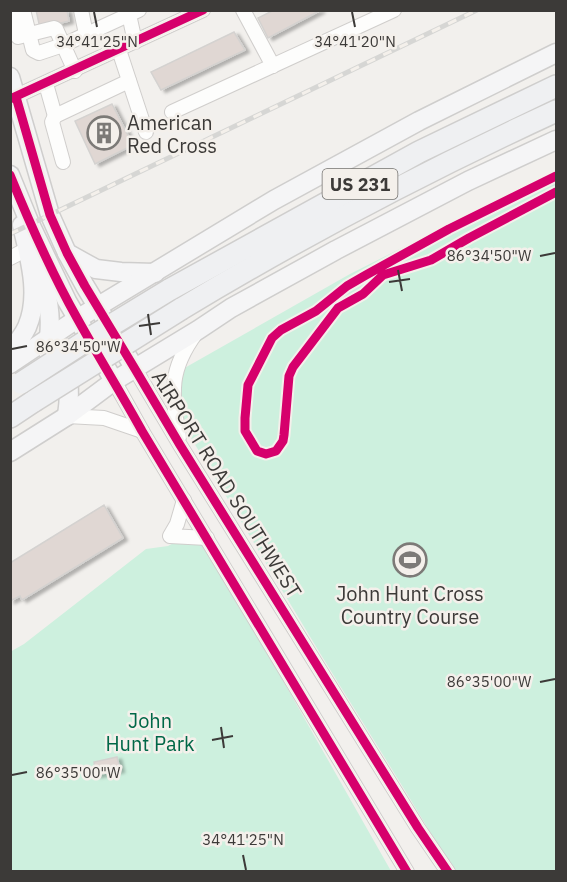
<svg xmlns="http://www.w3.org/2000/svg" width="567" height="882" font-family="'IBM Plex Sans',sans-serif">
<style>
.green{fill:#cdf0de}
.building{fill:#e0d7d3;stroke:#d4d2d0;stroke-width:1.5;filter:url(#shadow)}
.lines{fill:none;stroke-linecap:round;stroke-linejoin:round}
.minor-casing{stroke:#d0cecc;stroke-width:16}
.major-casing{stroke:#cfcecd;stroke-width:21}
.highway-casing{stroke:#cfcecd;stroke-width:24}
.minor{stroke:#fdfdfc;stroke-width:14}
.major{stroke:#f5f5f6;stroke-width:18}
.highway{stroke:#eff0f2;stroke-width:21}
.rail-casing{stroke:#d6d6d4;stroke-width:5}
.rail{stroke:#f4f0eb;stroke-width:3;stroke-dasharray:9;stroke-linecap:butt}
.highway-bridge-casing{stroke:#cfcecd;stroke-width:24;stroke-linecap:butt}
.highway-bridge{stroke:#eff0f2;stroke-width:21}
.cycleway-casing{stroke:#f4f0eb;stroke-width:13}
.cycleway{stroke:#d6006c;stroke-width:9}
.ticks{fill:none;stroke:#3c3a38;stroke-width:2}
.labels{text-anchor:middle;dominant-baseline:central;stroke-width:5;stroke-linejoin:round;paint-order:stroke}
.shield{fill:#f4f0eb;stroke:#73716e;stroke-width:1.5}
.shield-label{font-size:18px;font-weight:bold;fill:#3c3a38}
.poi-label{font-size:20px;fill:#3c3a38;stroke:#f4f0eb;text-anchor:start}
.street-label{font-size:20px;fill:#3c3a38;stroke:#f4f0eb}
.park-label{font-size:20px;fill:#006747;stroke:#f4f0eb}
.ticks-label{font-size:15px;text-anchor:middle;fill:#3c3a38;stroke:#f4f0eb;stroke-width:5;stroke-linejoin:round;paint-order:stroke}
</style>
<defs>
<filter id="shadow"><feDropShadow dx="4.5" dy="2.5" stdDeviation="1.5" flood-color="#0004"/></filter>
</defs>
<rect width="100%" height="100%" fill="#f2f0ed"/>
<g class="green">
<path d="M 556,170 L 556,871 L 453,871 C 403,784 348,701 297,615 C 259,553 223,489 184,427 L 179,416 L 181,370 L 350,274 Z"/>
<polygon points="179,540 202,543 223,575 391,871 11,871 10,652 24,644 146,549 168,546"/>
</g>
<g class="building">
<polygon points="36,10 67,10 69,21 40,28"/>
<polygon points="274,10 321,10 268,38 258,18"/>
<polygon points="234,32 245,50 161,90 151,72"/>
<polygon points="112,104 133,145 95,164 75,121"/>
<polygon points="104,505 123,538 22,600 20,596 10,601 10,563"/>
<polygon points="117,757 120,770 96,775 94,762"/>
</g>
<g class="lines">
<defs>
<g id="minor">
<polyline points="12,10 18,37 54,28 56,29 75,71"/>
<polyline points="23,10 33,50 39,53 63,45 139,10"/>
<polyline points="81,10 86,34"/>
<polyline points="128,10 135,42"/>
<polyline points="243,10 273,66"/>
<polyline points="119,50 146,132"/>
<polyline points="46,84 55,116"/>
<polyline points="10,99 203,10"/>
<polyline points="172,112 394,10"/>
<polyline points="63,162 52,122 55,116 129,81"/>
<polyline points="10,258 27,249"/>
<polyline points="135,369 180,445 418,828 448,872"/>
<polyline points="114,381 142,431 407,872"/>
<polyline points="67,416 104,418 142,431"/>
<path d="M 179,437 C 172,393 168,371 196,333"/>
<polyline points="184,500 177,524 170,536 207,538"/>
</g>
<g id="major">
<polyline points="10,77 50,215 67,253 85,286 135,369"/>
<polyline points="10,175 30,224 67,301 114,381"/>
<polyline points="67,253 96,269 121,272 155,273"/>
<path d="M 40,267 C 46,292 52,311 49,337"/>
<path d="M 10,351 C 17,343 23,336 27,327 C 41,295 29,257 22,225"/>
<path d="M 48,352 C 73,360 70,395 67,416"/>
<polyline points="10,364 77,319 274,200 419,121 556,53"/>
<polyline points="10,452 67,416 114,381 198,330 231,308 336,250 468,181 556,140"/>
</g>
<g id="highway">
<polyline points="169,290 419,152 556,86"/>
<path d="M 181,309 C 302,236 428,170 556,111"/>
<polyline points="10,417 34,401"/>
</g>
</defs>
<use href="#minor" class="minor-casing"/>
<use href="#major" class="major-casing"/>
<use href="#highway" class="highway-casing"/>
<use href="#minor" class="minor"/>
<use href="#major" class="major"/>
<use href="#highway" class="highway"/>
<defs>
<polyline id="rail" points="10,234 477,10"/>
</defs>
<use href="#rail" class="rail-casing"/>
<use href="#rail" class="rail"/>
<defs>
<g id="highway-bridge">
<polyline points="21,383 95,335 169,290"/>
<polyline points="34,401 181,309"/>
</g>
</defs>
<use href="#highway-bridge" class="highway-bridge-casing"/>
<use href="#highway-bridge" class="highway-bridge"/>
<defs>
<g id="cycleway">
<polyline points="16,97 50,215 67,253 85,286 135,369 180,445 418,828 448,872"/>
<polyline points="10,99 203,10"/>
<path d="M 10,175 C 30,224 51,272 77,318 C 98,356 121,393 142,431 L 407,872"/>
<polyline points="556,176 449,229 366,275 347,286 316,311 281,330 272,338 248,385 245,418 245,431 257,451 266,454 276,451 283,441 284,435 289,376 293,367 338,308 363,294 383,275 431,260 469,238 556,192"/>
</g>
</defs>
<use href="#cycleway" class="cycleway-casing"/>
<use href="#cycleway" class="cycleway"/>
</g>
<path class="ticks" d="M 94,12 L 97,27M 352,12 L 355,27M 540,256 L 555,253M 398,270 L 402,291M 389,282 L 410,279M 148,314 L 151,335M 139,326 L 160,323M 12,349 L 27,346M 540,682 L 555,679M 221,727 L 224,748M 212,740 L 233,736M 12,775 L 27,772M 243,855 L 246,870"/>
<defs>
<symbol id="building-ring" viewBox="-11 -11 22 22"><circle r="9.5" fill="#f4f0eb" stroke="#7c7a77" stroke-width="1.5"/><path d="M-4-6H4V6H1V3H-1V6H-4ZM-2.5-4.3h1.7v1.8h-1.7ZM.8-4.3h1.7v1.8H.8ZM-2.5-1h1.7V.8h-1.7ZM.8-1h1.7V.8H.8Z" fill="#7c7a77"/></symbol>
<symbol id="stadium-ring" viewBox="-11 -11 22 22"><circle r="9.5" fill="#f4f0eb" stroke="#7c7a77" stroke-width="1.5"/><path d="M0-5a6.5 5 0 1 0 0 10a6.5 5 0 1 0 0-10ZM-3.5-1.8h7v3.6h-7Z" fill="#7c7a77"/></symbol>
</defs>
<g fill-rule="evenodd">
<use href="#building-ring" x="85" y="114" width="38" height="38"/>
<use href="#stadium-ring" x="391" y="541" width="38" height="38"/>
</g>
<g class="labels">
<rect class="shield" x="322.5" y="169" width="75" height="30" rx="4.5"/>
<g class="shield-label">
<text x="360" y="184">US 231</text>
</g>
<g class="poi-label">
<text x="127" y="122">American<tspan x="127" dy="23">Red Cross</tspan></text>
<text x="410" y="593" text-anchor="middle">John Hunt Cross<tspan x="410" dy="23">Country Course</tspan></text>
</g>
<g class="street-label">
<text transform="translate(227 484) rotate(58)">AIRPORT ROAD SOUTHWEST</text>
</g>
<g class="park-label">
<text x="150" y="720">John<tspan x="150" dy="23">Hunt Park</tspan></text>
</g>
</g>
<g class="ticks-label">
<text x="97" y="47">34°41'25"N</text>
<text x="355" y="47">34°41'20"N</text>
<text x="489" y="261">86°34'50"W</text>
<text x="78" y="352">86°34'50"W</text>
<text x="489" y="687">86°35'00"W</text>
<text x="78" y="778">86°35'00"W</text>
<text x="243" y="845">34°41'25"N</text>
</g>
<rect width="567" height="882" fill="none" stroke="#3c3a38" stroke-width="24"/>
</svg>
